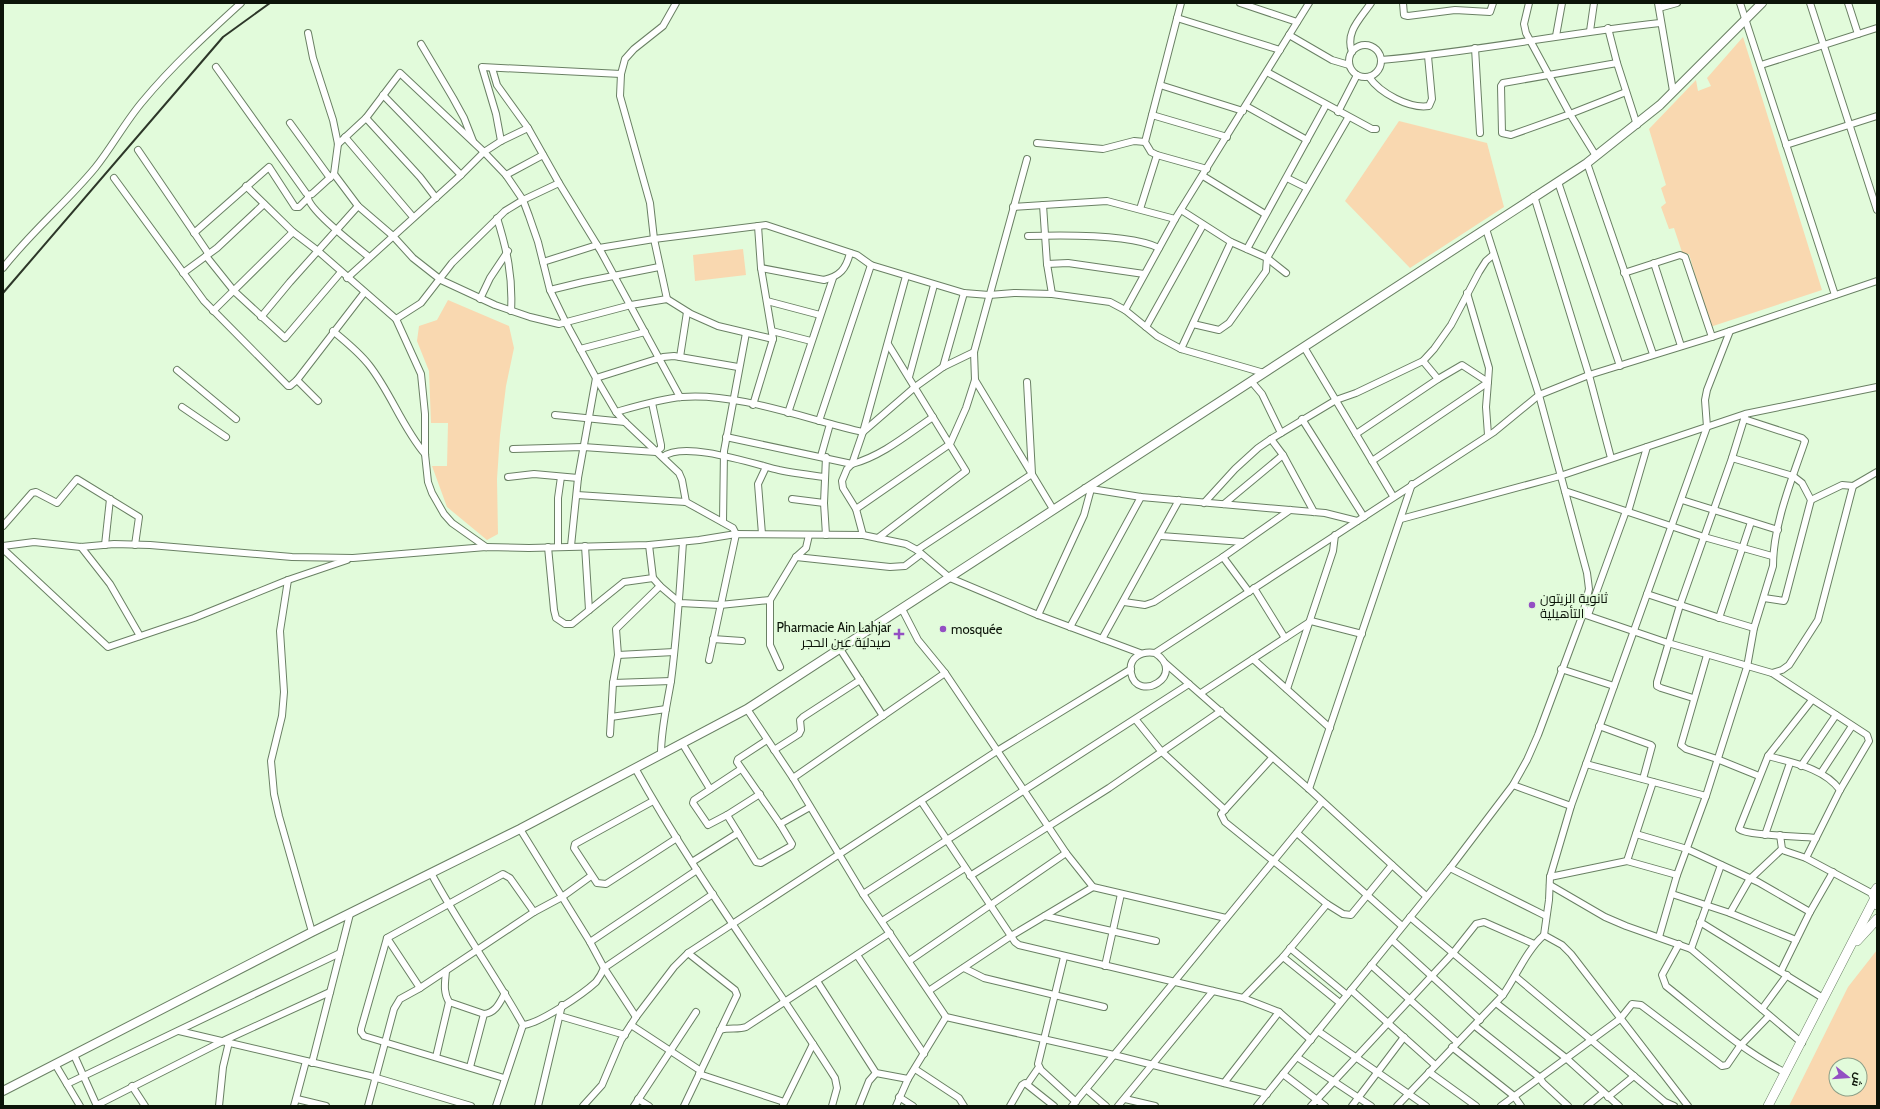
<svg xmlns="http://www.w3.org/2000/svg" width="1880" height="1109" font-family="Cabin,Cairo,sans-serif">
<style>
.green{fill:#f9d8b0;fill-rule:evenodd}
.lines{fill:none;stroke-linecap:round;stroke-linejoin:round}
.minor-casing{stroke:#6a8064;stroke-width:8}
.secondary-casing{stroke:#6a8064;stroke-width:10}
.primary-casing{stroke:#6a8064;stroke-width:10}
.minor{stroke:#fff;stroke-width:6}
.secondary{stroke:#fff;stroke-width:8}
.primary{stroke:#fff;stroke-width:9}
.rail{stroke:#2d3729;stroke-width:2}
.poi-dot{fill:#934fc3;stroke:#e2fbdb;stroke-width:1.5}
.labels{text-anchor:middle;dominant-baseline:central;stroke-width:3.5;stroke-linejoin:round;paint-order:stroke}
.poi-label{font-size:13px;fill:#0c1409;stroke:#e2fbdb;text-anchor:start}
</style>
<rect width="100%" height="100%" fill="#e2fbdb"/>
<g class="green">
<polygon points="1743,37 1822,290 1710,327 1689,254 1683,255 1674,228 1669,229 1661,207 1666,203 1661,188 1666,185 1649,129 1696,80 1698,91 1711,86 1707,78"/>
<polygon points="1399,121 1487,143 1504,207 1410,268 1345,201"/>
<polygon points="743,249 746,275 695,281 693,255"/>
<polygon points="448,300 509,326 514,348 506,386 500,435 497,479 498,534 487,540 447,507 432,466 447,466 448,423 431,423 429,371 417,341 419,326 437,320"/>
<path d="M 1877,950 L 1877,1106 L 1789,1106 L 1848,987 ZM 1836,1065 L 1860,1065 L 1860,1089 L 1836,1089 Z"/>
</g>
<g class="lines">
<defs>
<g id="minor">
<polyline points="1181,3 1145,142 1151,152 1157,155 1207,169"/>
<polyline points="1240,3 1297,22"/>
<polyline points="1403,3 1404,15 1408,16 1455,10 1490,12 1493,3"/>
<polyline points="1529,3 1524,24 1526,33 1570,114 1596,156"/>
<polyline points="1658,3 1673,91"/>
<polyline points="1740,3 1835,295"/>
<polyline points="1810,3 1877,210"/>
<polyline points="1848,3 1858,34"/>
<polyline points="1659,8 1677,3"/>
<polyline points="1177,18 1280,50"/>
<polyline points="1608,28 1617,63 1637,125"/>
<polyline points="1590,31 1594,3"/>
<polyline points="1289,35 1332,60 1349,65"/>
<polyline points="1556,36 1562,3"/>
<polyline points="421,44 453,98 464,118 473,141"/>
<circle cx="1365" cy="61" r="16"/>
<polyline points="1475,48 1480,133"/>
<path d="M 1352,52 C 1345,32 1360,19 1371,3"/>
<path d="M 1381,60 C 1474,52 1567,33 1660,23"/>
<polyline points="1617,63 1503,83 1501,86 1502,133 1511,135 1570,114 1626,92"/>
<polyline points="1761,65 1877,28"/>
<polyline points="216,67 306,193 308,195 312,194 334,174 338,144 333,120 313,58 308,33"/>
<polyline points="492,68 497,85 528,128 559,183 599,248 680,397"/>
<polyline points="1267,72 1372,129 1376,129"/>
<path d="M 1369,77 C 1380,93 1409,109 1429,106 L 1432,99 L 1428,56"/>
<polyline points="1160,85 1243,111"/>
<polyline points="383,95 461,175"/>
<polyline points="1246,106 1307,140"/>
<polyline points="1338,112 1357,75"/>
<polyline points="1152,115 1227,137"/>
<polyline points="366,118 420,177 436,198"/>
<polyline points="290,123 330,178"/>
<polyline points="345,137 413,217"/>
<polyline points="501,141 496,114 482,67 621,74"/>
<polyline points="1037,143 1103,149 1134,141 1145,142"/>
<polyline points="338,144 366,118 400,73 484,152 506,175 523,200 529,216 538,242 550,290 566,323 596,378 616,412 625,422 679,473 682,480 686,502"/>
<polyline points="1786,145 1877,116"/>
<polyline points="138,150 208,253"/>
<polyline points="1587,163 1653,354"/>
<polyline points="334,174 358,206 393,236 413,258 441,280 495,305 530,317 559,324 631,305 667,299 691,314 718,326 773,339"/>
<polyline points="506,175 543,155"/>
<polyline points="1203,176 1265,214"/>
<polyline points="114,178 204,301 288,386 290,386 297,380 364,293"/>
<polyline points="1287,178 1307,188"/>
<polyline points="1558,182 1620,366"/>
<polyline points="246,186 293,232 318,251 396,319 421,374 425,414 425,454 428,482 432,493 444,514 452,523 486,547"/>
<path d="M 308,196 C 306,208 358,248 369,257"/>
<polyline points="1534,196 1589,375 1611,458"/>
<polyline points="1043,205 1047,264 1052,294"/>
<polyline points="1013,207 1107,201 1175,219"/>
<polyline points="1140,209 1157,155"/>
<polyline points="1181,210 1231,242 1267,258 1286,273"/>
<path d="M 497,218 C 507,250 513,277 511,311"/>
<polyline points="194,233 269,167 295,207 299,207 307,199"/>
<path d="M 1028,236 C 1061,235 1131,234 1159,248"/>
<polyline points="599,248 654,239 766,225 857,255 871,265 964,293 989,295 1014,293 1052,294 1110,302 1125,310 1157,336 1181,349 1264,373"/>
<polyline points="1247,249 1326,105"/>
<polyline points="206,256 234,291 285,338 341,272"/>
<polyline points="543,262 597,245"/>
<polyline points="1654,263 1681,346"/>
<polyline points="1047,264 1068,263 1144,274"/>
<path d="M 3,268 C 31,232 66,203 95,168 C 112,147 125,122 143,101 C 172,66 207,34 241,3"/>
<path d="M 761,268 L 824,280 C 840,276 846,269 850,253"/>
<polyline points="183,273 217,248 264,204"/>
<polyline points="1624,273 1680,255 1685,257 1712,337"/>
<polyline points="347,278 461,175 484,152 501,141 528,128"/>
<polyline points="550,290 583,282 659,267"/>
<polyline points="1467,293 1489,368 1488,382"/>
<polyline points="480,299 490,278 508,251"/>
<polyline points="667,299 654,239 650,203 620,96 621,74 625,59 634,49 663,26 676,3"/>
<polyline points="767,301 820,315"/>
<polyline points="1125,310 1175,219 1309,3"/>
<polyline points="213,311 293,232"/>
<polyline points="261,317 290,282 358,206"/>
<polyline points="396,319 421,303 452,263 505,211 523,200 559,183"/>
<polyline points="1193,324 1219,330 1229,323 1266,271 1267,258 1348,118"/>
<polyline points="1146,327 1203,225"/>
<path d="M 333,331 C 345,341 359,352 369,365 C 391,393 402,427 425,454"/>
<polyline points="772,331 811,341"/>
<polyline points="1304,347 1393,496"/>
<polyline points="580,349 645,332"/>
<polyline points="1181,349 1231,242"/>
<polyline points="680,357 687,312"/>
<polyline points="1423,361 1438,379"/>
<polyline points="943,367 964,293"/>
<polyline points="177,370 236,419"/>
<polyline points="909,377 934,285"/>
<polyline points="297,380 318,401"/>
<polyline points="975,380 1053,509"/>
<polyline points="1251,381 1262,394 1281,433"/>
<polyline points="753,405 773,339 761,268 758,226"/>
<polyline points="182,407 226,437"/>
<path d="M 616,412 C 637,406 660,399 682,397 C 736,392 809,420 863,432 L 915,387 L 943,367 L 974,352"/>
<polyline points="788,413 833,278"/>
<polyline points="555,415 625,422"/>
<polyline points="1302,419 1364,517"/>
<polyline points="819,421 871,265"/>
<polyline points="1356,434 1438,379 1462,365 1488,382 1486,407 1488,435"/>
<path d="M 726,437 L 852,464 C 882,456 908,434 933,417"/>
<polyline points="1271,439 1283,455 1314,512"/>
<polyline points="513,449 583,447 656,452 661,448 661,445 652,403"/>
<polyline points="821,456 830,424"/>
<path d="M 663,457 C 683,440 754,464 779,470 C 793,473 809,475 824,477"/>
<polyline points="826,457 824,503 826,535"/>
<polyline points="1732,458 1793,476 1802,483 1811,500 1785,599 1784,601 1764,598"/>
<polyline points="1372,461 1487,383"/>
<polyline points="508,477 534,474 578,478"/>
<polyline points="1085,488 1141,497 1325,513 1357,521"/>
<polyline points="1565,491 1704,537 1772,556"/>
<polyline points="577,495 686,502 733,528 736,534 709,660"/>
<polyline points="792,499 824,503"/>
<polyline points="1682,500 1778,530"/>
<polyline points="1811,500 1842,485 1853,486 1877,472"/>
<polyline points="1204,503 1235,469 1258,448 1271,439 1336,400 1356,393 1423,361 1434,349 1451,325 1479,272 1486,261 1493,255"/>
<polyline points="1224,504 1283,455"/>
<polyline points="856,509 950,444 966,408 975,380 974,352 1027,159"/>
<polyline points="1628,512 1647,447"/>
<polyline points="1401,519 1560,476 1745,414 1877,387"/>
<polyline points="723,522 724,451 746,333"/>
<polyline points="3,526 32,493 36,492 57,503 77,479 139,517 135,545"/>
<polyline points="762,534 758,484 766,467"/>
<polyline points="863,535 856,509 843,488 842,481 847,469 852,464 863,432 906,276"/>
<polyline points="1161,536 1243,542"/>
<polyline points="878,538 966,471 888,344"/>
<polyline points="105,545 110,499"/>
<polyline points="649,545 653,578 660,586 680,603 720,605 770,600 796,557 806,548 809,535"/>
<polyline points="3,546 34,542 81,547 114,544 150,545 292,557 353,558 486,547 529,548 649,545 699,540 736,534 863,535 906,544 917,550 950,578 1038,615 1140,653"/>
<polyline points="571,546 578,478 596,378 663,357 674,356 738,367"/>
<polyline points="585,546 589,610"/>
<polyline points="81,547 110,584 140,636"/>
<polyline points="548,547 554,610 556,618 565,624 572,624 624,582 653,578"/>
<polyline points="558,547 558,498 561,477"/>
<polyline points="3,549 108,647 194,618 288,580 347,560"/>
<polyline points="917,550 1032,474 1027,382"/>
<polyline points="796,557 890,567 905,566 921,554"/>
<polyline points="1223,557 1249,592"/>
<polyline points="288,580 280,631 284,692 282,716 271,761 274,794 279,816 312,932"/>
<polyline points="1254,588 1285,638"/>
<polyline points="1647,594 1717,617 1754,628"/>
<polyline points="770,600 770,645 780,667"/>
<polyline points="1124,602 1145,605 1154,602 1223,557 1290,510"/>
<polyline points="902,609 918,640 945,673 1066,853 1093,887 1226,918"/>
<polyline points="1583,614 1668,643 1772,673 1867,735 1869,741 1840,790 1806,858"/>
<polyline points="1038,615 1084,515 1091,489"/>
<polyline points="1588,615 1626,511"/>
<polyline points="1719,618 1751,522"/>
<polyline points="1070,627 1141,497"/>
<polyline points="713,639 742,641"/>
<polyline points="1102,639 1179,500"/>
<polyline points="840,649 883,716"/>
<path d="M 1155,653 C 1188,675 1137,704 1131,673 C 1128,657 1142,651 1155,653 L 1494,432 L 1539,395 L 1589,375 L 1712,337 L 1877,281"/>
<polyline points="618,655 674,652"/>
<polyline points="1707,655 1681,745 1686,749 1717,759 1759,776"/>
<polyline points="1253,659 1330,728"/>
<polyline points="1165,663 1309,789 1426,896"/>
<polyline points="1561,669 1614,686"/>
<polyline points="1772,673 1782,670 1789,665 1818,620 1853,486"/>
<polyline points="613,683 671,681"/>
<polyline points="1287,689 1333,551 1335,535"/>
<polyline points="1201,693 1311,621 1362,634"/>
<polyline points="1693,698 1661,688 1657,686 1657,682 1680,605 1732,458 1745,416"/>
<path d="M 1812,700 L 1768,756 L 1739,829 C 1747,836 1802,836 1816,838"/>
<polyline points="747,709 793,778 863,894 946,1017 1114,1055 1267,1094"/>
<polyline points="611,717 666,709"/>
<polyline points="1136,720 1161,751 1225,810"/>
<polyline points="1599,726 1651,745 1652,746 1643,779"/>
<polyline points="610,734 613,683 618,655 616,629 660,586"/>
<polyline points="767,740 738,759 737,762 780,824 810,807"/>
<polyline points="682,743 710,789"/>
<polyline points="774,750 799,734 801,730 800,720 803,717 860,680"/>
<path d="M 661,754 C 661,729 667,705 671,681 C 677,635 680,589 683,542"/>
<path d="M 1768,756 C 1793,763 1824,768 1840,790"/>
<polyline points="1272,758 1221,814 1225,822 1327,904 1343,914 1351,915 1392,865"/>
<polyline points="1586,764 1706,796"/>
<polyline points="1801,766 1836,715"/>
<path d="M 635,768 C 695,876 769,974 835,1078 L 837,1088 L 832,1106"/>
<polyline points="1821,773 1852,726"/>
<polyline points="793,778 945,673"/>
<polyline points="1513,785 1571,806"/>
<polyline points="1309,789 1412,484"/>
<polyline points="760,794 727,815 756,862 761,863 791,846 792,844 780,824"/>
<polyline points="653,801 575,844 574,848 597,883 606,884 677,838"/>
<polyline points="921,801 1015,942 1019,945 1243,998 1279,1012 1311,1040"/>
<polyline points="727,815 708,825 693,803 694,800 741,769"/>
<polyline points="520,829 590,942 604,968 636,1017"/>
<polyline points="1297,833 1402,926"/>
<polyline points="1636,834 1687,849 1758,882 1810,912"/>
<polyline points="1765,835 1790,763"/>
<polyline points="1780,835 1782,849 1785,851 1806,858 1873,894"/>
<polyline points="1627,861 1653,782"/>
<polyline points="692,862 738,833"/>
<polyline points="1450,868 1546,916"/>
<path d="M 431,873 C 459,925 494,973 523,1025 L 496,1106"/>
<polyline points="970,876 1109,788 1221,711"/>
<polyline points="1550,877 1627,861 1677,875"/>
<polyline points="1550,885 1605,917 1626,926 1691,949 1802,1043"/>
<polyline points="863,894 1189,684"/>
<polyline points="1672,894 1730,913 1796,940"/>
<polyline points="1730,913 1749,880 1782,849"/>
<polyline points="1045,916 1156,941"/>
<polyline points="1410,917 1503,995"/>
<polyline points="882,921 965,868"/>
<polyline points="1700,922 1823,998"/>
<polyline points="1544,935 1562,945 1571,954 1688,1106"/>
<path d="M 1659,937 L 1677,875 L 1706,796 L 1747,667 L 1754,628 L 1773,566 C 1773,525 1792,479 1805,441 L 1802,438 L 1744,419"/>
<polyline points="387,938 420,988"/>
<polyline points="1392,940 1480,1020"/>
<polyline points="590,942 697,870"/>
<path d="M 1679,944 L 1662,975 L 1666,986 C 1705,1017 1741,1050 1786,1073"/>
<polyline points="1290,948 1347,995"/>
<polyline points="1691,949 1721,865"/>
<polyline points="857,955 924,1054"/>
<polyline points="1064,957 1038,1064 1041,1070 1076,1102"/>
<polyline points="1283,957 1340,1003"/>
<polyline points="909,961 1066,853"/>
<polyline points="1371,965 1457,1042"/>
<polyline points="1105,966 1121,894"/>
<polyline points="964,968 984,978 1104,1007"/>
<path d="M 446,971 C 445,983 443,992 449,1002 L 484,1014 C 496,1013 500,1002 505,993"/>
<polyline points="1781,971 1810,912 1833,872"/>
<polyline points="1516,977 1665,1102 1674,1106"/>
<polyline points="817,981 876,1073 908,1079"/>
<polyline points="930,990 1011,936 1093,887"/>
<polyline points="1351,990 1435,1065"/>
<polyline points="1243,998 1283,957 1327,904"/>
<polyline points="1496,1003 1566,1058 1619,1106"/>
<polyline points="1762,1009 1787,975"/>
<polyline points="560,1016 625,1035"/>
<path d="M 523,1025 C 539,1024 583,994 596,982 C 599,978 602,973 604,968 L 713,894"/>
<polyline points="631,1025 701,1071"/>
<polyline points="1475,1026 1539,1077 1543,1083 1568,1106"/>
<path d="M 720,1030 C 729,1027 738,1030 746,1027 L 890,933"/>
<polyline points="179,1031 370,1076 471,1106"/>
<polyline points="1318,1031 1426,1106"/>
<polyline points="1452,1047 1514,1096 1521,1106"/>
<polyline points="74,1055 97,1106"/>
<polyline points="436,1057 449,1002"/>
<polyline points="1297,1057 1371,1106"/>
<polyline points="312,1063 350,914"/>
<polyline points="55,1064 80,1106"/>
<polyline points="470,1067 484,1014"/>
<polyline points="915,1069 959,1098 964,1106"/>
<polyline points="1429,1072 1476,1106"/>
<polyline points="699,1074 784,1102"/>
<polyline points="1283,1074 1325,1106"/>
<polyline points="504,1078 364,1036 361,1032 361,1029 387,938 503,874 510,878 534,912"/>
<polyline points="1028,1083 1039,1067"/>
<polyline points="1224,1083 1279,1012"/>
<polyline points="67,1084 340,953"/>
<polyline points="132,1086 145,1106"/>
<polyline points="1086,1089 1106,1106"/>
<polyline points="899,1097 913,1106"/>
<polyline points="1608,1097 1634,1076"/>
<polyline points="297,1099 326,1106"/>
<polyline points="638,1099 649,1106"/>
<polyline points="1125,1099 1155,1106"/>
<polyline points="97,1105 223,1041 330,992"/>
<polyline points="783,1105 813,1044"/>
<polyline points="219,1106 223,1067 229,1042"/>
<polyline points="294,1106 306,1061"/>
<polyline points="368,1106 394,1009 400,999 420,988 534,912 562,897 591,876"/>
<polyline points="538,1106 562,1005"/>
<polyline points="583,1106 602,1085 621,1040 636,1017 674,967 688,953 997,751 1131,669"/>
<polyline points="634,1106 696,1012"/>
<polyline points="684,1106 737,995 735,990 688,953"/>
<polyline points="859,1106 869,1081 876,1073"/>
<polyline points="896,1106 908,1079 946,1017"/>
<polyline points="1010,1106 1022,1085 1025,1083 1054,1106"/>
<polyline points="1072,1106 1322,802"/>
<polyline points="1118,1106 1213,991"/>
<polyline points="1257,1106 1450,868 1513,785 1527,760 1538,735 1583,614 1589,589 1587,573 1539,395 1486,229"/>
<polyline points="1311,1106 1453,953 1476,924 1484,922 1534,944"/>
<polyline points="1352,1106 1404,1037"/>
<path d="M 1397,1106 L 1503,995 C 1517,975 1526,951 1544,935 L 1549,900 L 1550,877 L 1571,806 L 1707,427 L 1705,400 L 1707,390 L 1730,331"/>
<polyline points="1501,1106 1620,1019 1632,1004 1641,1005 1722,1066 1727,1065 1740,1046 1769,1016"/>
<polyline points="1587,1106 1603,1093"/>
</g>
<polyline id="secondary" points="3,1091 312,932 520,829 747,709 1587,163 1660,105 1762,3"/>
<g id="primary">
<polyline points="1877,905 1873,894 1877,888"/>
<polyline points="1857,941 1877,919"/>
<polyline points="1768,1106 1874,900"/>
</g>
</defs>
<use href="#minor" class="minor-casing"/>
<use href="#secondary" class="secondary-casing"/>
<use href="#primary" class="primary-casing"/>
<use href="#minor" class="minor"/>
<use href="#secondary" class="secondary"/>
<use href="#primary" class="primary"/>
<polyline class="rail" points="3,293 223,37 270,3"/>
</g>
<g class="poi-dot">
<circle cx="1532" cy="605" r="4"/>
<circle cx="943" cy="629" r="4"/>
<path d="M897 628h4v4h4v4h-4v4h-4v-4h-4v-4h4z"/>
</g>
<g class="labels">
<g class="poi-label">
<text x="1540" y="598">ثانوية الزيتون<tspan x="1540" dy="15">التأهيلية</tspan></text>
<text x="891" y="627" text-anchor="end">Pharmacie Ain Lahjar<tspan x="891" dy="15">صيدلية عين الحجر</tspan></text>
<text x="951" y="629">mosquée</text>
</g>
</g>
<rect width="1880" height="1109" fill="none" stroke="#0c1409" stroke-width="8"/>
<g transform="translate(1848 1077) rotate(107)"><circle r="19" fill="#e2fbdb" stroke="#8c9f87"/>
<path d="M0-3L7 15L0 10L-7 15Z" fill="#934fc3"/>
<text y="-6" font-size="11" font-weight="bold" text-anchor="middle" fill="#0c1409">ش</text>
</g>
</svg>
